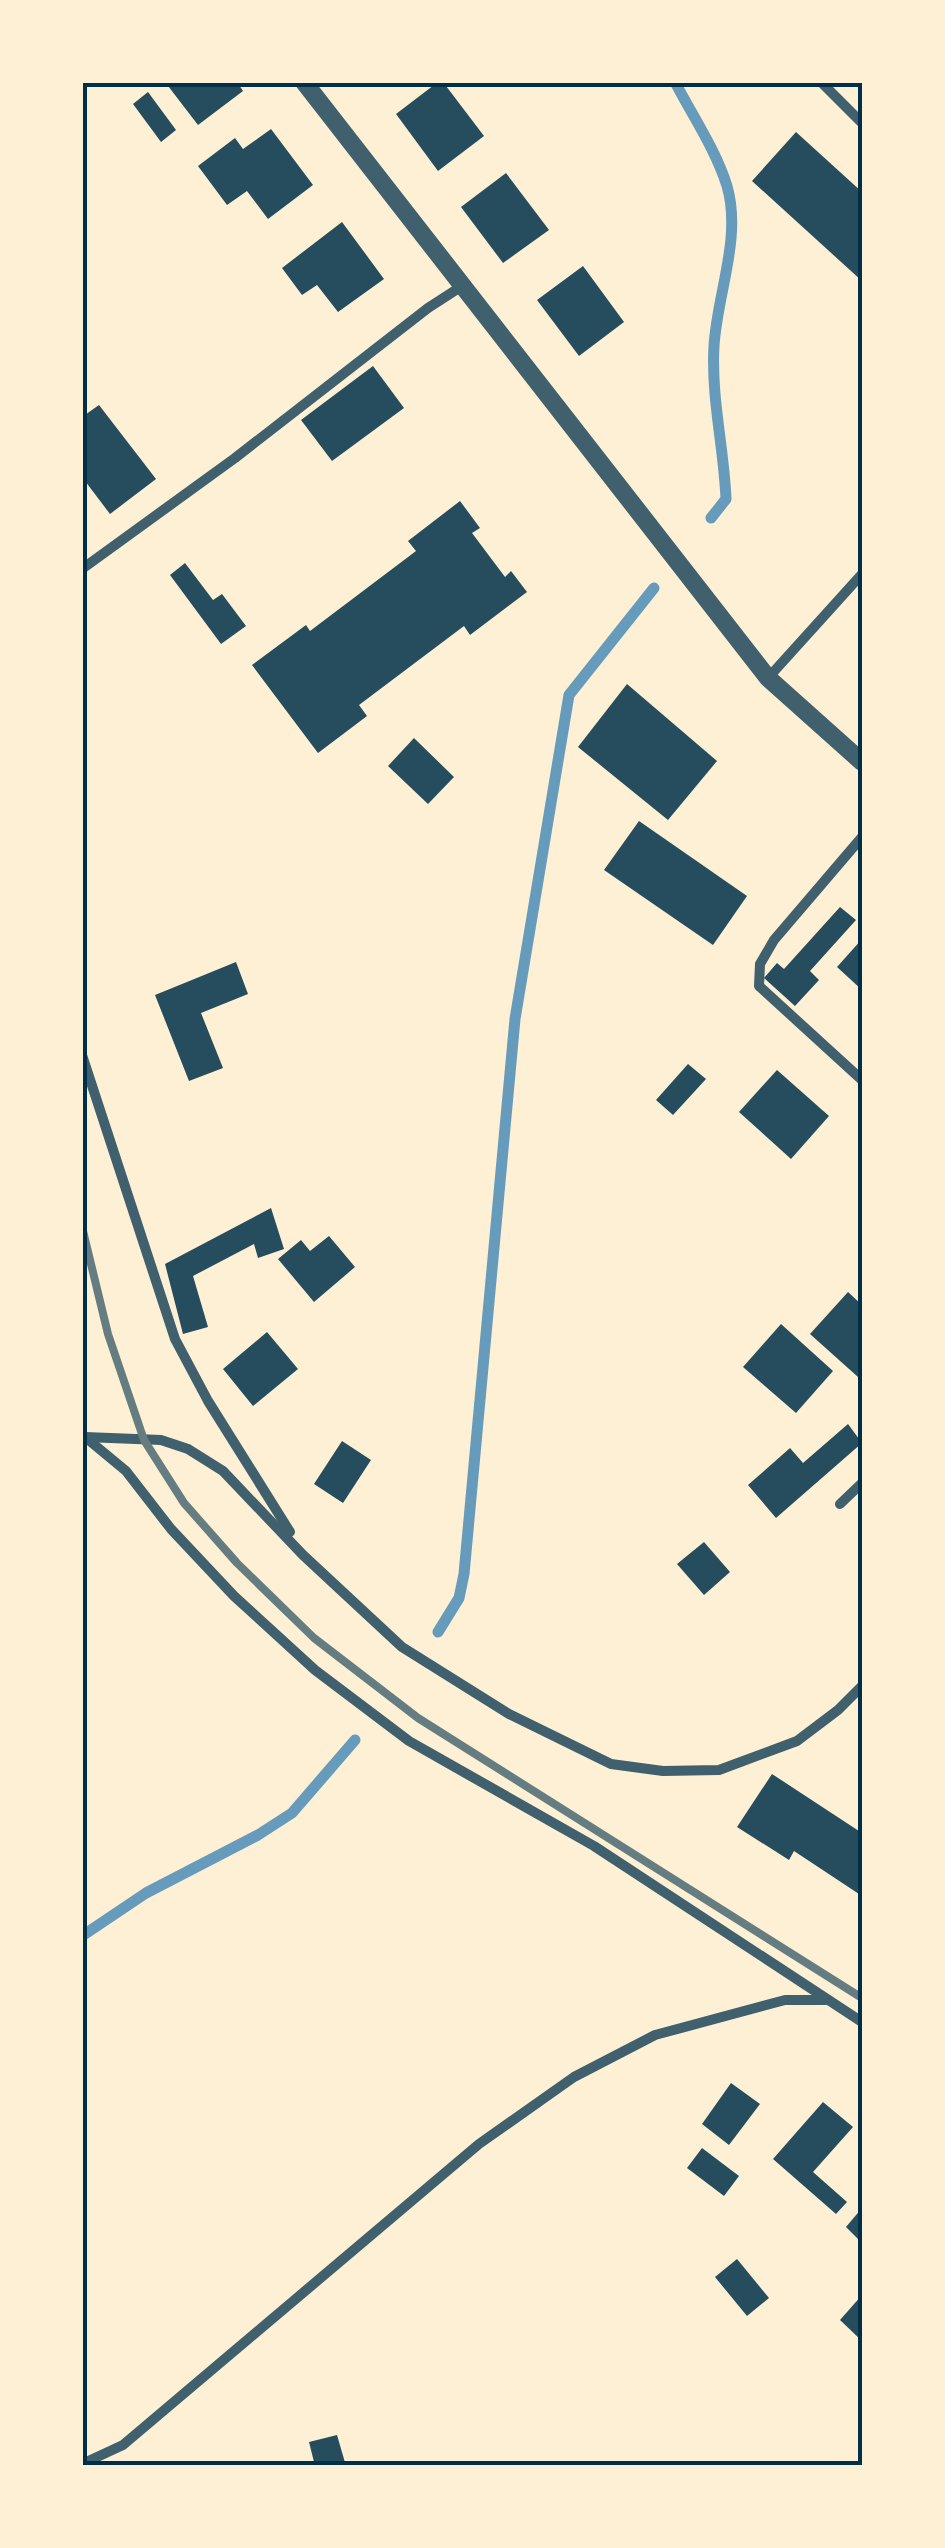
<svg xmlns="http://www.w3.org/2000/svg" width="945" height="2548" font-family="'Fira Sans Condensed',sans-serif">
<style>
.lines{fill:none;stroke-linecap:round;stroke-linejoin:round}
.stream{stroke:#669bbc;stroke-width:11}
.building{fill:#264d5e}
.minor{stroke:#3f606c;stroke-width:10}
.tertiary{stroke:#3f606c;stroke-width:18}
.rail{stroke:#657d81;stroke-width:8}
.neatline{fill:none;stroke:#003049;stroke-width:4}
</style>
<rect width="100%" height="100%" fill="#fdf0d5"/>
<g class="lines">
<g class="stream">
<path d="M 675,82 C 692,115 716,150 727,186 C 742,238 717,294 714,346 C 711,398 724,448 726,499 L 711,518"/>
<polyline points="438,1632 459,1598 464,1574 515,1019 569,695 654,588"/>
<polyline points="82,1936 146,1893 258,1835 292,1813 355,1740"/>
</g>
</g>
<g class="building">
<polygon points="165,82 237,82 243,91 198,125"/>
<polygon points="438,82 443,82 484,136 438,171 396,114"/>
<polygon points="148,92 176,130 161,142 133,104"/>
<polygon points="271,129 313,185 268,219 247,191 227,205 198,166 235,138 243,149"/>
<polygon points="796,132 862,192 862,281 752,181"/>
<polygon points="506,173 549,230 503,263 461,207"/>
<polygon points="342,222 384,279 338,312 317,285 302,295 282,268"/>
<polygon points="583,266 624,322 579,356 537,300"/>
<polygon points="373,366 404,408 332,461 301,420"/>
<polygon points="99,405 156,479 110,514 82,477 82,417"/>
<polygon points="460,501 480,528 472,533 505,577 511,571 527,592 470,635 464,626 359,705 367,716 318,753 252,665 306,625 310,631 416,551 408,541"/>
<polygon points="185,563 213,600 222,594 246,626 221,644 170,575"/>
<polygon points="627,684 717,761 668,820 578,747"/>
<polygon points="414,738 454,777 428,804 388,766"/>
<polygon points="639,821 747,896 713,945 604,870"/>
<polygon points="840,907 856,920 810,971 819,980 795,1006 764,978 777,963 784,969"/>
<polygon points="862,939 862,990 837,967"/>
<polygon points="236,962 248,994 201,1013 223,1068 189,1081 155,995"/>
<polygon points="688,1064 706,1079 673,1115 656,1100"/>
<polygon points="777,1070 829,1116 791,1159 739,1112"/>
<polygon points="271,1208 284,1249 258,1258 254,1244 193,1276 208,1327 183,1334 165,1264"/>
<polygon points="329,1236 355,1267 314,1302 278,1259 301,1240 310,1251"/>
<polygon points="848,1292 862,1305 862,1372 858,1377 810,1334"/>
<polygon points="781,1324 833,1371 796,1413 743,1367"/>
<polygon points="267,1332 298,1369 253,1406 223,1369"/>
<polygon points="848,1424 862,1443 776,1518 748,1485 790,1448 803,1463"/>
<polygon points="342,1441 371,1460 343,1503 314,1484"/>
<polygon points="704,1542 730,1572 704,1595 677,1564"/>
<polygon points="772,1774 862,1833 862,1896 794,1851 789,1860 737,1827"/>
<polygon points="731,2083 760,2104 729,2145 702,2124"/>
<polygon points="823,2102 853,2127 813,2172 847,2202 836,2214 773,2159"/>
<polygon points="702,2148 739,2176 724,2196 687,2168"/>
<polygon points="862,2208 862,2243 846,2227"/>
<polygon points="737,2259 769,2298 747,2316 715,2277"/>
<polygon points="862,2295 862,2341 840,2320"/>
<polygon points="337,2435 346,2466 315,2466 309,2442"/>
</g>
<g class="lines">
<g class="minor">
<polyline points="821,82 862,123"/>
<polyline points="82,569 235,458 428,308 462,286"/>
<polyline points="768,678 862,574"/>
<polyline points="862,837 774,940 760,964 759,986 862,1080"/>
<polyline points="82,1055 175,1339 208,1401 290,1532"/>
<polyline points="85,1437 126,1471 171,1529 234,1596 315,1670 409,1741 594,1846 862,2022"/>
<polyline points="85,1437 161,1440 188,1449 223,1471 303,1555 402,1647 509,1714 611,1764 663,1771 719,1770 797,1741 838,1710 862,1686"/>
<polyline points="840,1504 862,1483"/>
<polyline points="82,2464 123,2445 479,2144 574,2077 655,2035 785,2000 827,2000"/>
</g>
<polyline class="tertiary" points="304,82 768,678 862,762"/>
<polyline class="rail" points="82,1227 108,1334 144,1440 184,1503 237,1563 314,1638 418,1718 862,1998"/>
</g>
<rect width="945" height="2548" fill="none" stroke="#fdf0d5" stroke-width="170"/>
<rect x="85" y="85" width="775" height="2378" class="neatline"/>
</svg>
